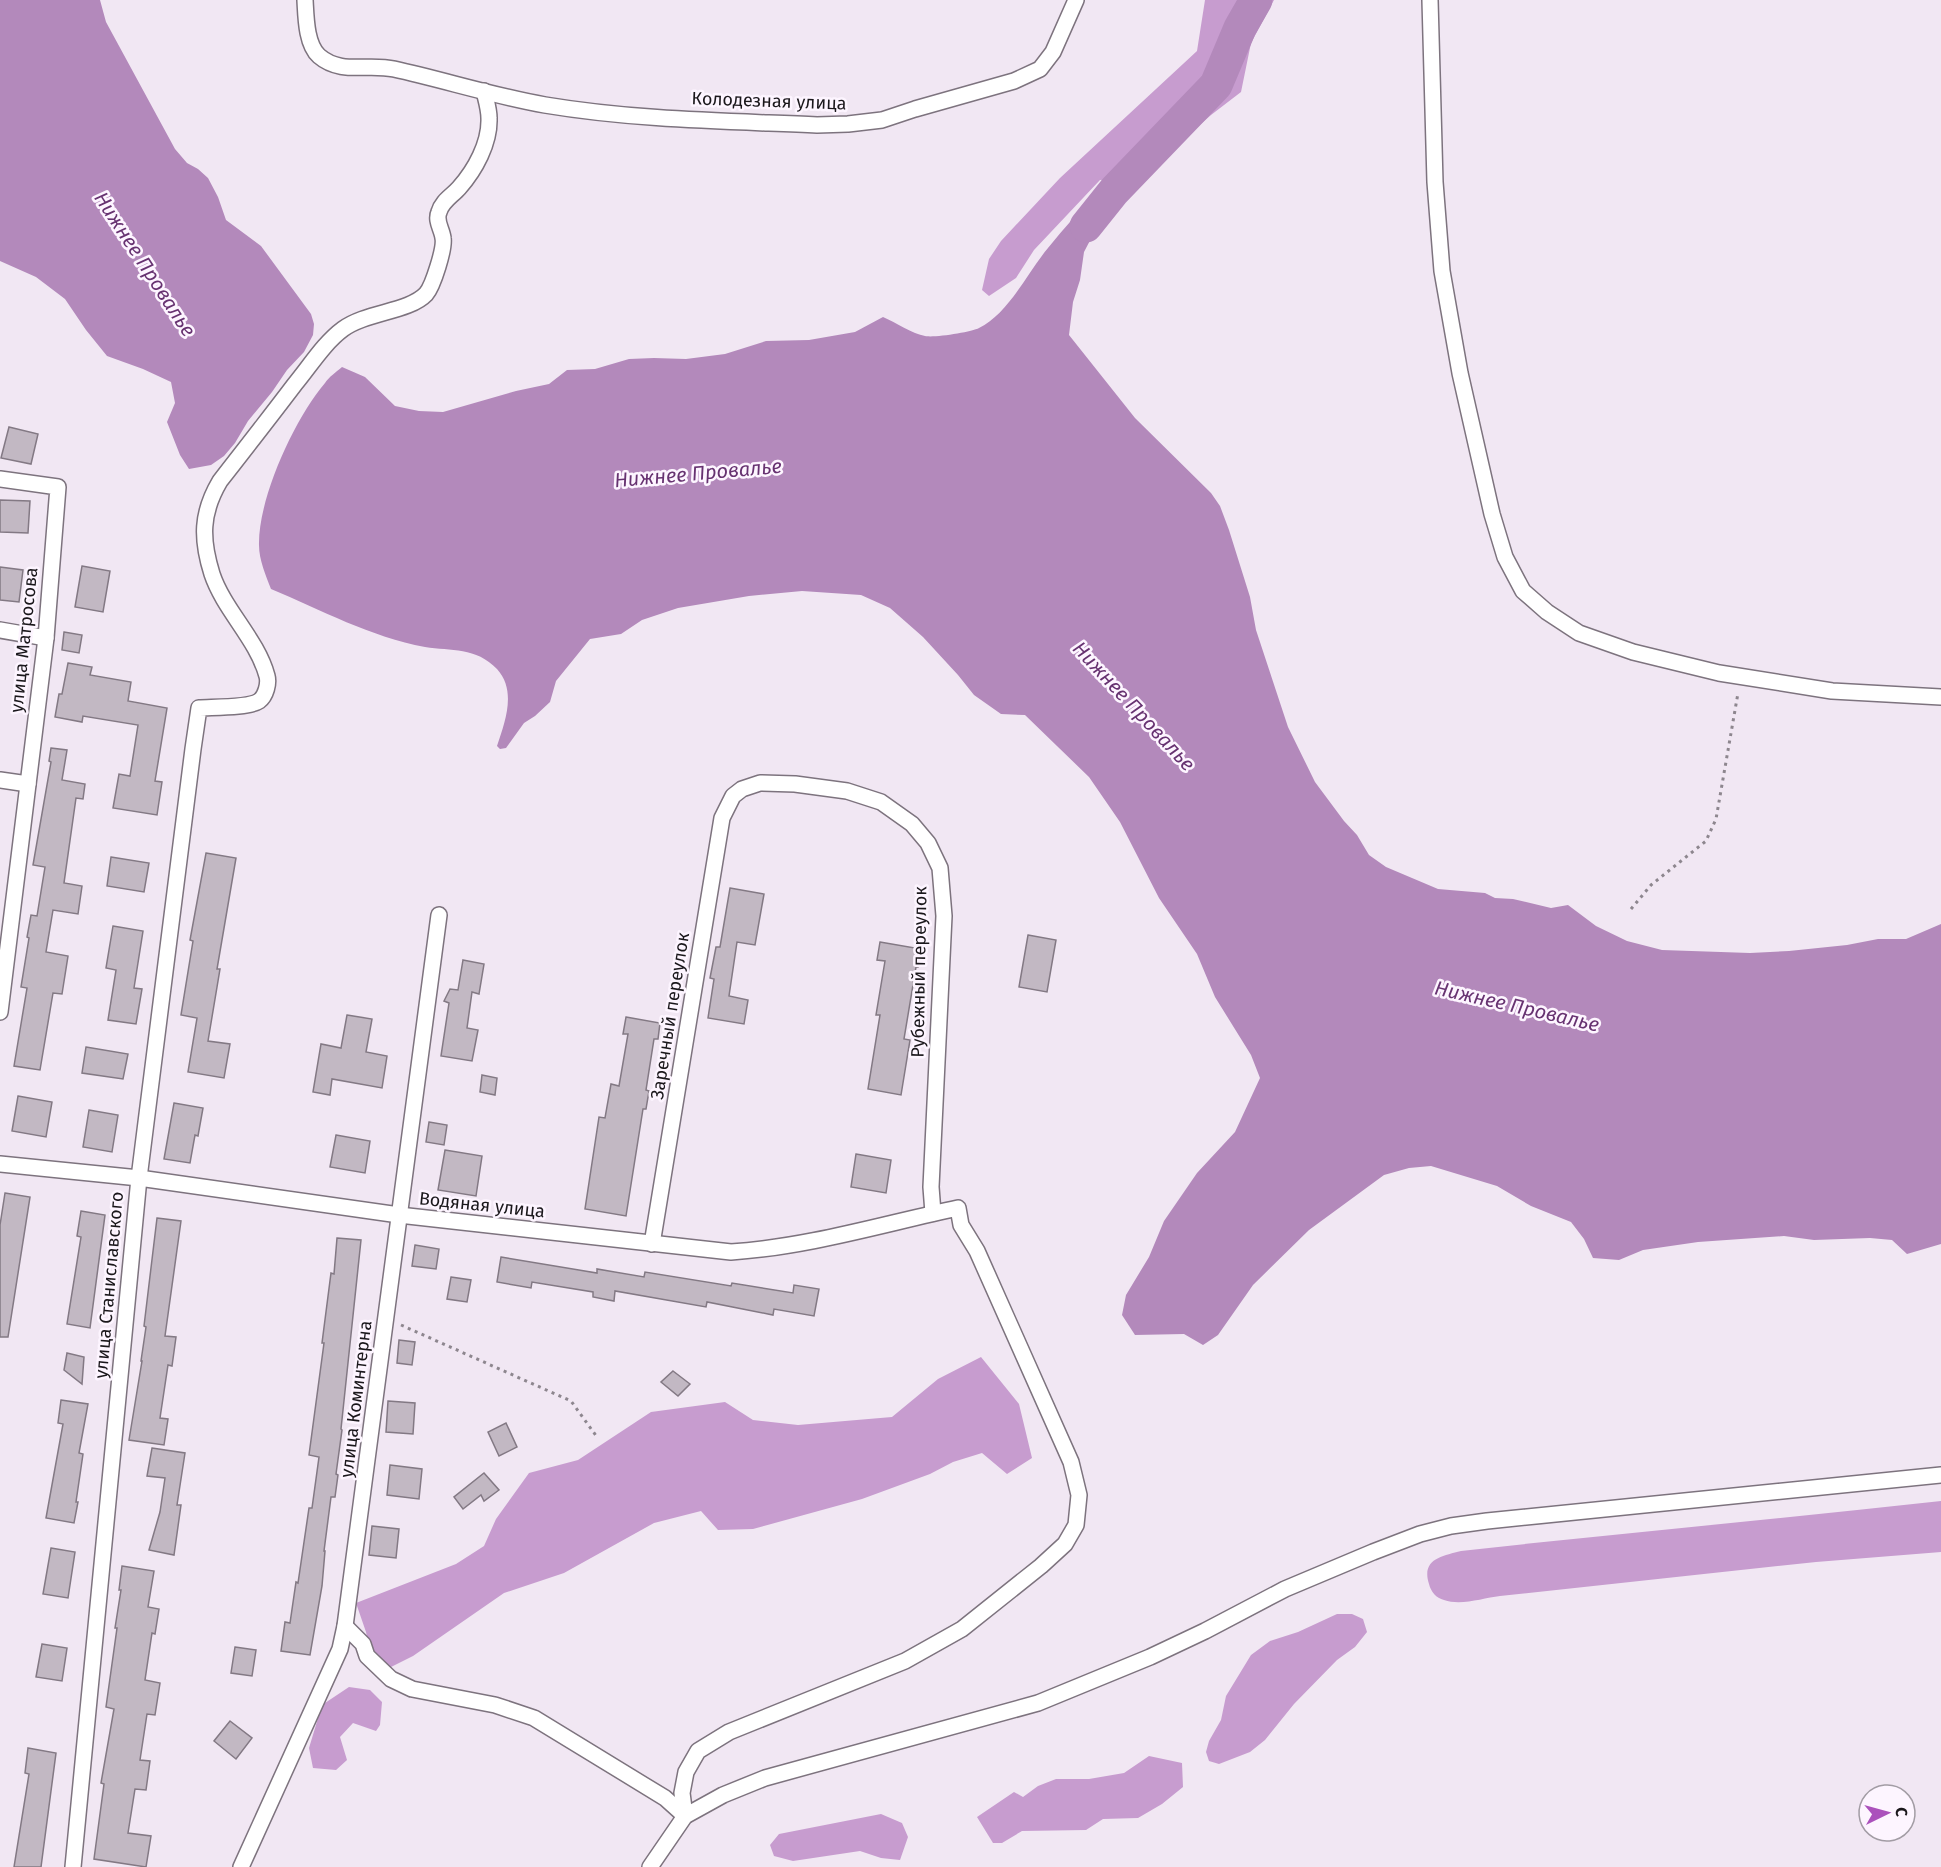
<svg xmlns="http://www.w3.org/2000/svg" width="1941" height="1867" font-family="'Fira Sans',sans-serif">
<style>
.forest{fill:#c79ccf}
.water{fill:#b389bb}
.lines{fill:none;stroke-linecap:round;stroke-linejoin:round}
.river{stroke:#b389bb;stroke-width:33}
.building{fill:#c2b8c3;stroke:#837984;stroke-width:1.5}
.minor-casing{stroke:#7d737e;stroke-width:18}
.path{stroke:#8d868e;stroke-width:3;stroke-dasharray:3 4.5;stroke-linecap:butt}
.minor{stroke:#fff;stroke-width:15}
.labels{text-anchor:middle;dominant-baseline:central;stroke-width:5;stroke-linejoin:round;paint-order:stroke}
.street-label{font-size:18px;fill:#1a171b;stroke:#fdf5ff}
.water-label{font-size:20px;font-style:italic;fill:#673271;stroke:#fdf5ff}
</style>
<rect width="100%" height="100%" fill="#f1e7f3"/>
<g class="forest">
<polygon points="1205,0 1274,0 1251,43 1241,92 1211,115 1140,178 1100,180 1034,250 1016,278 989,296 982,290 989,259 1001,241 1060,178 1197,51"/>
<polygon points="981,1357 1019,1404 1032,1458 1007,1474 982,1453 953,1462 930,1474 862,1499 753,1529 718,1530 701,1511 654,1523 564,1573 504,1593 413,1656 375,1675 366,1632 356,1603 456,1564 484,1546 496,1519 529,1473 578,1460 651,1412 725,1402 753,1420 798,1425 892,1417 938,1379"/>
<path d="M 1941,1501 L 1941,1552 L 1816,1562 L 1500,1596 C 1483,1598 1461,1606 1444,1600 C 1436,1598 1431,1592 1429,1584 C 1421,1559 1442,1556 1461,1551 C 1621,1533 1781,1519 1941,1501 Z"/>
<polygon points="1337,1614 1352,1614 1363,1619 1367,1632 1355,1647 1337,1660 1294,1704 1265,1740 1250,1752 1219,1764 1209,1761 1206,1752 1209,1741 1221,1720 1226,1696 1251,1655 1270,1641 1298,1632"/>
<polygon points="349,1687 370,1690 382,1702 380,1725 376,1731 353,1723 340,1737 347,1760 336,1770 313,1768 309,1748 322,1705"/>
<polygon points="1149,1756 1182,1763 1183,1787 1162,1804 1138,1818 1103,1819 1086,1830 1022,1831 1002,1843 993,1843 977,1817 1014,1792 1023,1797 1038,1786 1056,1779 1089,1779 1124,1773"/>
<polygon points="881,1814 902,1823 908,1837 900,1860 881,1858 860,1851 793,1861 774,1856 770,1845 779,1834"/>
</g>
<g class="water">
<polygon points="0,0 100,0 106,22 175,149 187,163 198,169 208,178 218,197 226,220 261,246 311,314 314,324 313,335 304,352 287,370 272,392 248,421 235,443 224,456 211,465 189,469 180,455 167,422 175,403 171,382 143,369 107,356 86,330 65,299 36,277 0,261"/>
<path d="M 1100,190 L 1114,191 L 1116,204 L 1096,229 L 1084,252 L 1080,280 L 1073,302 L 1069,335 L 1135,418 L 1211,493 L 1220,506 L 1229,530 L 1250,597 L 1256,630 L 1288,727 L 1315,782 L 1344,821 L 1357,835 L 1369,855 L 1386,867 L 1438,889 L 1485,893 L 1495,898 L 1513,899 L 1551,908 L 1568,905 L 1596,926 L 1627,941 L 1662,950 L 1750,953 L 1789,951 L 1847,945 L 1878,939 L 1906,939 L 1941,924 L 1941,1244 L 1907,1254 L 1892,1240 L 1870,1238 L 1814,1240 L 1784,1236 L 1698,1242 L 1643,1250 L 1619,1260 L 1593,1258 L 1584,1239 L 1571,1222 L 1531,1206 L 1497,1186 L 1431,1166 L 1409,1168 L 1384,1175 L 1309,1230 L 1253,1285 L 1218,1335 L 1203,1345 L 1184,1334 L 1135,1335 L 1122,1315 L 1126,1295 L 1149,1257 L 1164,1221 L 1197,1173 L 1235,1132 L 1260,1078 L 1251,1055 L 1215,997 L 1197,954 L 1159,898 L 1120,822 L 1089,777 L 1025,715 L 1001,714 L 974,695 L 958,675 L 923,637 L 890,608 L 861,595 L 802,591 L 749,596 L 678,608 L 642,620 L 621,634 L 590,639 L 556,681 L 550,702 L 535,716 L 524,723 L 506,748 L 500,749 L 497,746 C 505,722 517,691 497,669 C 476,647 451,651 425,647 C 371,637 321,610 271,589 C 266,576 259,560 259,545 C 258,498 295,418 325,383 C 329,377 336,372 342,367 L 365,377 L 395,406 L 419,411 L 443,412 L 516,391 L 549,384 L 567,370 L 595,369 L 629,359 L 654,358 L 686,359 L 725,354 L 766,341 L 809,340 L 855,332 L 883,317 C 895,322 913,334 925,336 C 934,338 972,332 979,328 C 1008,314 1028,272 1048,248 C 1064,228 1082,208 1100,190 Z"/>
</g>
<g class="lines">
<polyline class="river" points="1086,226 1114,191 1216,85 1240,28 1256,0"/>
</g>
<g class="building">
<polygon points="9,427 38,434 31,464 1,458"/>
<polygon points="0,500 30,501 28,533 0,532"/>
<polygon points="82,566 110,571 103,612 75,607"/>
<polygon points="0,567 23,570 19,602 0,600"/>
<polygon points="64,632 82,635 79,653 62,650"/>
<polygon points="68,663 92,667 90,675 131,682 128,701 167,708 155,781 162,782 157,815 113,808 119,774 130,776 138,725 83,716 82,722 55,717 59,694 62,694"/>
<polygon points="51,748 67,750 62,780 85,784 83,799 76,798 64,883 82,886 78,914 53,910 46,952 68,956 62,994 53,993 40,1070 14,1066 27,988 21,987 29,938 27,937 31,915 37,916 45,867 33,865 51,762 49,761"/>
<polygon points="206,853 236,858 217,969 220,969 208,1041 230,1044 224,1078 188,1072 197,1018 181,1015 193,941 190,940"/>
<polygon points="111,857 149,863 144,892 107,886"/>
<polygon points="730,888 764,894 755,945 737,942 729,996 748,1000 744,1024 708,1018 714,979 710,978 716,947 720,947"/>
<polygon points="113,926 143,931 134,988 142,989 136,1024 108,1020 116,970 106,968"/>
<polygon points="1028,935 1056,940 1047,992 1019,987"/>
<polygon points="880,942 921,949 918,967 916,967 904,1039 910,1040 901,1095 868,1089 880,1015 876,1015 885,961 877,960"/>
<polygon points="463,960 484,964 479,994 472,992 467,1028 478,1030 472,1061 441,1056 449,1003 444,1001 450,989 458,990"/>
<polygon points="347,1015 372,1019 366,1052 387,1056 382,1088 332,1079 330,1095 313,1092 321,1044 341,1048"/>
<polygon points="626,1017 660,1023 658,1039 654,1039 646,1090 649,1091 646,1109 643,1109 626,1216 585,1209 599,1117 605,1118 611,1084 619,1086 628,1034 623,1034"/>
<polygon points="86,1047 128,1054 123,1079 82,1073"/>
<polygon points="482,1075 497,1078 495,1095 480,1092"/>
<polygon points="18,1096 52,1102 46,1137 12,1131"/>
<polygon points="174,1103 203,1108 198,1136 195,1135 190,1163 164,1159"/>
<polygon points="89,1110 118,1115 112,1152 83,1147"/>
<polygon points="429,1122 447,1125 444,1145 426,1142"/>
<polygon points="336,1135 370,1141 365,1173 330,1167"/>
<polygon points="445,1150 482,1156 476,1196 438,1190"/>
<polygon points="856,1154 891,1160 886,1193 851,1187"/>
<polygon points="5,1193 30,1197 8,1337 0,1337 0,1225"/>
<polygon points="81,1211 105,1215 90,1328 67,1324 81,1237 77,1236"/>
<polygon points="157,1218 181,1221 165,1336 176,1337 172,1366 168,1365 160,1418 168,1419 164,1445 129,1440 142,1361 141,1361 146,1327 144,1326"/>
<polygon points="337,1238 361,1240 341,1429 342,1430 336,1474 338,1475 335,1497 331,1497 324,1551 325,1551 322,1586 310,1655 281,1651 285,1622 290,1623 296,1582 298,1583 309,1508 312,1508 319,1457 309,1455 324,1343 322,1343 331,1273 334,1274"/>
<polygon points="415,1245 439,1249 436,1269 412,1266"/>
<polygon points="501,1257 597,1273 597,1269 644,1277 645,1272 731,1286 732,1283 793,1293 794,1285 819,1289 814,1316 774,1309 773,1315 707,1302 706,1307 615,1291 614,1301 593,1297 593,1292 532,1282 531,1288 497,1282"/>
<polygon points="451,1277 471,1280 467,1302 447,1299"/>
<polygon points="399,1340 415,1342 412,1365 397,1363"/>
<polygon points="67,1353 84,1357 82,1384 64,1370"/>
<polygon points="673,1371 690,1384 678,1396 661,1382"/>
<polygon points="61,1400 88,1404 79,1453 83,1454 76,1502 78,1502 74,1523 46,1518 63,1424 58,1423"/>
<polygon points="388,1401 415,1403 413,1434 386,1432"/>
<polygon points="506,1423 517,1447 499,1456 488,1432"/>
<polygon points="152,1448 185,1453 177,1505 181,1505 174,1555 149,1550 160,1512 165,1478 147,1476"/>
<polygon points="390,1465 422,1469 419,1499 387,1495"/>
<polygon points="484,1473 499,1490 484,1501 481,1495 463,1509 454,1497"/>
<polygon points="372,1526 399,1529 396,1558 369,1555"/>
<polygon points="51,1548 75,1552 68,1598 43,1594"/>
<polygon points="122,1566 154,1571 148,1607 159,1609 155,1634 152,1633 145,1680 160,1683 155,1715 147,1714 140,1760 150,1761 146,1790 135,1789 128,1833 151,1836 146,1867 94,1859 104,1784 101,1783 114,1709 106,1707 117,1628 115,1628 121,1590 119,1590"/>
<polygon points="42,1644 67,1648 62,1681 36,1677"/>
<polygon points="235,1647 256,1650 252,1676 231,1673"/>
<polygon points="230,1721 252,1738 236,1759 214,1741"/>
<polygon points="28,1748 56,1753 41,1867 14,1867 29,1774 25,1773"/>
</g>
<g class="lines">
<defs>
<g id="minor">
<path d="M 305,0 C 306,17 306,44 319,56 C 341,75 368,63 394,69 C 444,80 494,96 545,105 C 635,120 726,121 817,125 L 848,124 L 882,120 L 915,109 L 1014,81 L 1040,69 L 1053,52 L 1076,0"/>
<polyline points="1430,0 1435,182 1442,271 1460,373 1492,514 1505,557 1523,591 1547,612 1579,633 1633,652 1719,673 1832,691 1941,697"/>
<polyline points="0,479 58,487 46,638 0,1012"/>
<polyline points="0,630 46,638"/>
<polyline points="0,780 28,784"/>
<path d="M 0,1164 L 139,1178 L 399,1215 L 731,1252 C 808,1247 883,1224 958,1208 L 961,1225 L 977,1251 L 1071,1462 L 1079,1495 L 1076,1525 L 1065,1544 L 1041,1566 L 962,1629 L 905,1661 L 729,1732 L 698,1751 L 686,1772 L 682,1793 L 685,1816"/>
<polyline points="652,1244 722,818 733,796 742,789 760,783 795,784 847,791 881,802 912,824 928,843 940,868 944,916 931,1187 933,1213"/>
<polyline points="345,1626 363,1644 367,1656 391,1679 412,1689 495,1705 534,1718 665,1798 685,1816"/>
<path d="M 73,1867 L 139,1178 L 193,749 L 199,708 C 212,707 249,708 259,701 C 266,696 269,683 267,676 C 257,639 224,610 212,574 C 201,539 201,513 220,481 C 245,449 270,417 295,384 C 310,366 324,343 343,329 C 366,312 409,312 426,294 C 433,286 445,248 443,238 C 442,229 435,221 439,212 C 442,201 452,196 459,188 C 475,170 490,143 489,118 C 489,109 486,100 484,91"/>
<polyline points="241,1867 340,1649 345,1626 439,915"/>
<polyline points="650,1867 685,1816 723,1795 765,1778 1038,1703 1150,1657 1205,1631 1285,1589 1373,1552 1420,1534 1451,1526 1487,1521 1941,1475"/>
</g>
</defs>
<use href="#minor" class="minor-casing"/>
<g class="path">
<polyline points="1631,909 1651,885 1706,841 1716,819 1738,693"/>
<polyline points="401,1325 571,1401 597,1437"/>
</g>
<use href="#minor" class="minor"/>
</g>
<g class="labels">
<g class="street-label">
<text transform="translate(769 101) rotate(2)">Колодезная улица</text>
<text transform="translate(24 640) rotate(-84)">улица Матросова</text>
<text transform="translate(919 972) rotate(-89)">Рубежный переулок</text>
<text transform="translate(670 1016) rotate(-81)">Заречный переулок</text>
<text transform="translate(482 1205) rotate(6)">Водяная улица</text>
<text transform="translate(109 1285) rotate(-85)">улица Станиславского</text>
<text transform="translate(356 1399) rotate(-83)">улица Коминтерна</text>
</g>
<g class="water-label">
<text transform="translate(145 264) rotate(57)">Нижнее Провалье</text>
<text transform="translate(698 473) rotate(-5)">Нижнее Провалье</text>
<text transform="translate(1134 706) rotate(47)">Нижнее Провалье</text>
<text transform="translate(1517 1006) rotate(13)">Нижнее Провалье</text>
</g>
</g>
<g transform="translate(1887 1813) rotate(85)"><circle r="28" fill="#fdf5ff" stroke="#a29ca4" stroke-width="1.5"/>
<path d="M0-4.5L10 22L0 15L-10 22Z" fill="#ab51bc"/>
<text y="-9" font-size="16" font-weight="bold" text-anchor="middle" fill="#1a171b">С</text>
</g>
</svg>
